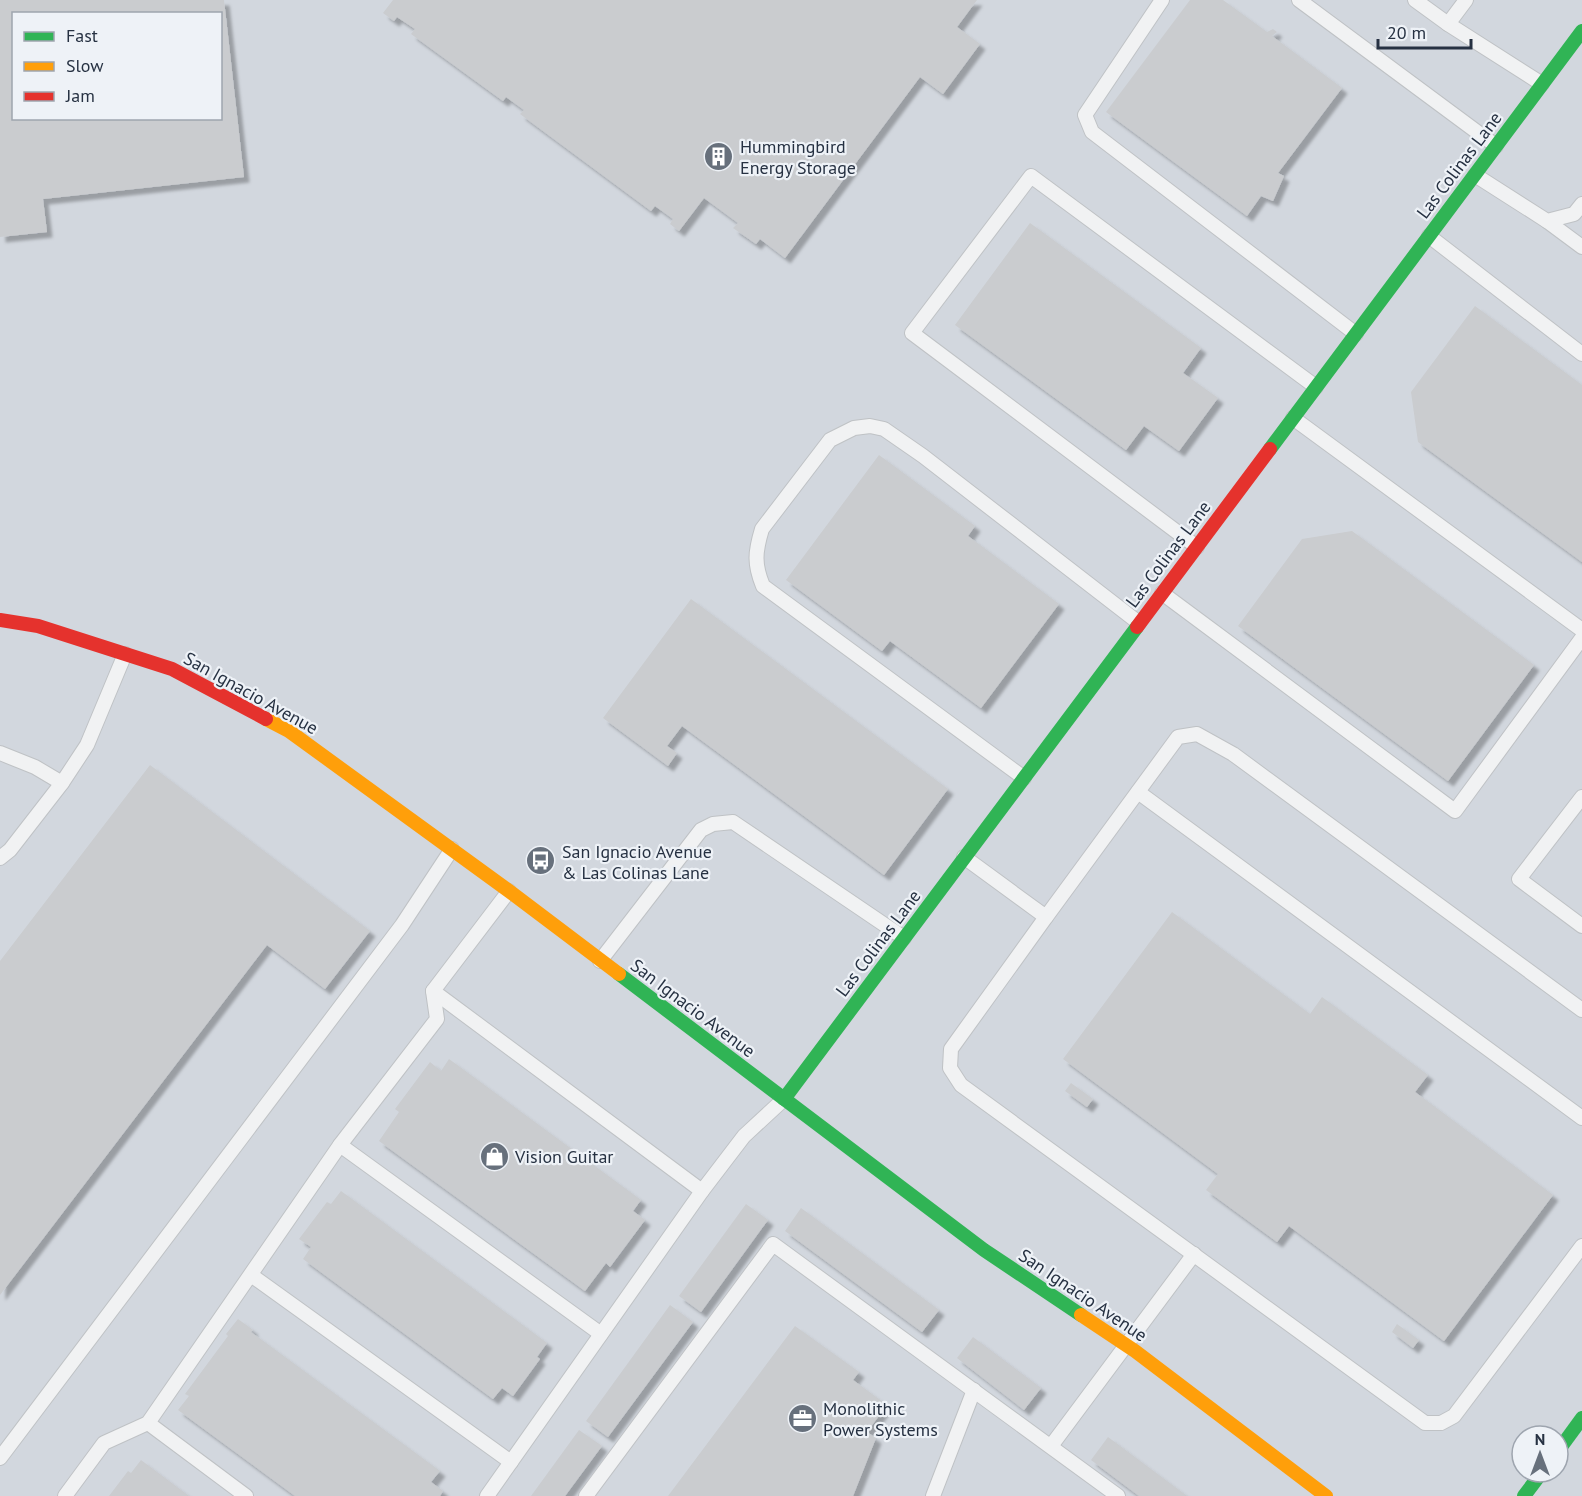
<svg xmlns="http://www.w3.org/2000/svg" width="1582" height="1496" font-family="'PT Sans',sans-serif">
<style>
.built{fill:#d2d7de;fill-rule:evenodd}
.building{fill:#cacccf;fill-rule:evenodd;filter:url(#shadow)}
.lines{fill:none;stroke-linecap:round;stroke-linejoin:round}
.lane-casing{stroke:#bfc2c5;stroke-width:16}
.lane{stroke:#f1f2f3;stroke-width:14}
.fast{stroke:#30b455;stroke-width:14}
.slow{stroke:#ff9f0a;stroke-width:14}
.jam{stroke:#e5322d;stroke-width:14}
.labels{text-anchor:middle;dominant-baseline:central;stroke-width:4.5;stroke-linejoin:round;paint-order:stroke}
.poi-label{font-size:18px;fill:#263142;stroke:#eef2f7;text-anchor:start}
.street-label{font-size:18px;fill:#263142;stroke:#eef2f7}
</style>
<defs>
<filter id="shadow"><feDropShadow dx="5.5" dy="5.5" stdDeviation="1.5" flood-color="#0004"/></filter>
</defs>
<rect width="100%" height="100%" fill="#e1e4e7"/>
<path class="built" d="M 0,0 L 1582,0 L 1582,1496 L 0,1496 ZM 14,14 L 220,14 L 220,118 L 14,118 ZM 1522,1436 L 1558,1436 L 1558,1472 L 1522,1472 Z"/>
<g class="building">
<path d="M 0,0 L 224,0 L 244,177 L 43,199 L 47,232 L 0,237 ZM 14,14 L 220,14 L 220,118 L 14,118 Z"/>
<polygon points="393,0 977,0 957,27 980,44 943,94 920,77 785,258 760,239 756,244 733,228 738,223 704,198 679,231 670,224 673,219 655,206 651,211 520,114 524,110 506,97 503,101 411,34 415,29 397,17 394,21 383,13"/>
<polygon points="1190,0 1223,0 1267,32 1273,29 1277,32 1272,36 1342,88 1278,173 1284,176 1273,201 1261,196 1247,216 1106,112"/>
<polygon points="1030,223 1201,348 1183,373 1218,398 1179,451 1144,426 1126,450 955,325"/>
<polygon points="1475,306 1582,385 1582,562 1418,442 1411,392"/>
<polygon points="879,455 975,526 968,536 1059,604 981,708 890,641 882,651 786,580"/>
<polygon points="1352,531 1534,665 1448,781 1238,626 1302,539"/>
<polygon points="691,599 948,789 884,875 682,726 667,746 677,753 668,766 603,718"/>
<polygon points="150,765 370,931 325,989 267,945 0,1295 0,961"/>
<polygon points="1172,912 1310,1014 1322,997 1428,1075 1415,1092 1553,1195 1444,1341 1289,1226 1277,1242 1206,1190 1218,1174 1063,1059"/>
<polygon points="449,1059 641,1200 633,1211 645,1220 610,1267 606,1263 585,1291 379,1141 399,1112 395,1109 430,1062 441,1071"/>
<polygon points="1071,1083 1093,1099 1087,1107 1065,1091"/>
<polygon points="341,1191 547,1343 537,1357 540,1359 513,1396 502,1388 493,1399 303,1259 311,1247 299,1239 327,1202 331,1204"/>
<polygon points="746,1204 768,1220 701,1312 679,1296"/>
<polygon points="801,1208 939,1310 922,1332 785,1231"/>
<polygon points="670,1305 693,1322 608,1437 586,1421"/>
<polygon points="238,1319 253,1330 251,1332 440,1471 431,1482 443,1491 440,1496 295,1496 178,1410 189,1396 185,1394 228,1336 226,1334"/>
<polygon points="1397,1324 1419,1340 1413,1348 1392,1332"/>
<polygon points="795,1326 859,1372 853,1380 887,1405 867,1432 876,1438 853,1496 668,1496"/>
<polygon points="973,1337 1041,1388 1024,1410 957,1358"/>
<polygon points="579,1430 602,1446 565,1496 531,1496"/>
<polygon points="1108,1437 1187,1496 1139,1496 1091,1460"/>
<polygon points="141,1460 189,1496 109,1496 128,1471 131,1473"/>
</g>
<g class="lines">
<defs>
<g id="lane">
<polyline points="1162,0 1085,115 1092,132 1356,334"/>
<polyline points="1299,0 1496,146"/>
<polyline points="1415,0 1448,24 1542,84"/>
<polyline points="1448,24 1466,0"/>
<polyline points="1475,175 1547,221 1574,214 1582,204"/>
<polyline points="1547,221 1582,247"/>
<polyline points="1429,236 1582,354"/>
<polyline points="1293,418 1582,630"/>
<polyline points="1197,547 912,333 1031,176 1316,387"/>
<polyline points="1162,593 1455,811 1582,638"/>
<polyline points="0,753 35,767 62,783"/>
<path d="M 1024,778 L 763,586 C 754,564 755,552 762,529 L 830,440 L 854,428 L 870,426 L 884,429 L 923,456 L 1139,623"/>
<polyline points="1138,792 1582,1118"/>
<polyline points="1582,797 1519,879 1582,926"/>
<polyline points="964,857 1046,917 1178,737 1197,734 1233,754 1582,1010"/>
<polyline points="0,858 10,850 62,783 87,745 125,654"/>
<polyline points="1046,917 951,1049 950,1068 961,1085 1425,1423 1441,1423 1454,1416 1582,1246"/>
<polyline points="600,961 701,830 713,824 733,822 904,938"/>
<polyline points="433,991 702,1191 744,1136 784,1099"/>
<polyline points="340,1145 601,1334"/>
<polyline points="251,1275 511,1462"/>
<polyline points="148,1423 246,1496"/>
<polyline points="1051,1446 1194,1254"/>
<polyline points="0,1458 402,925 452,849"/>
<polyline points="65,1496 104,1443 148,1423 340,1145 437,1019 433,991 509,891"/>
<polyline points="487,1496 702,1191"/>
<polyline points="586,1496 773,1244 1118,1496"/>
<polyline points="933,1496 974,1390"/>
</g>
</defs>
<use href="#lane" class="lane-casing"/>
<use href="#lane" class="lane"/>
<g class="fast">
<polyline points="1270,449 1582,31"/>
<polyline points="619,974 984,1250 1081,1315"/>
<polyline points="784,1099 1137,627"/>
<polyline points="1558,1451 1582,1418"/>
<polyline points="1524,1496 1542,1472"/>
</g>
<g class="slow">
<polyline points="266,719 289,731 509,891 619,974"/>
<polyline points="1081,1315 1135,1351 1326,1496"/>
</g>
<g class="jam">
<polyline points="0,620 38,626 172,669 266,719"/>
<polyline points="1137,627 1270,449"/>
</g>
</g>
<defs>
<symbol id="building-disc" viewBox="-11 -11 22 22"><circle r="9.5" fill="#67707c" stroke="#eef2f7"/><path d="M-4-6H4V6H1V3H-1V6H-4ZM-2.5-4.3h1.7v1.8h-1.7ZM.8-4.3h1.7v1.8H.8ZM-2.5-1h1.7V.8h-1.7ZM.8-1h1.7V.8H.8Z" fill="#fff"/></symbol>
<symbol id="bus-disc" viewBox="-11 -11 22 22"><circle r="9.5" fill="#67707c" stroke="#eef2f7"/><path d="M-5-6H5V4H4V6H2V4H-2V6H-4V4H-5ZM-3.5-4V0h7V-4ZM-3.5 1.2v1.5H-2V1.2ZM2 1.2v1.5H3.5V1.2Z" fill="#fff"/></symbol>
<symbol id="shop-disc" viewBox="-11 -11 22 22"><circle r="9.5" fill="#67707c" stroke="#eef2f7"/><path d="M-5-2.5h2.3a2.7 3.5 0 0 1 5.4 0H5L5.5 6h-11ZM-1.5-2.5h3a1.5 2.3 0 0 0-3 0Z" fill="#fff"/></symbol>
<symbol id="office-disc" viewBox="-11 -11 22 22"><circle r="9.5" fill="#67707c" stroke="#eef2f7"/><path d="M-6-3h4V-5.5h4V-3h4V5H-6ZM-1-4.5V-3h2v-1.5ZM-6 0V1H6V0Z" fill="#fff"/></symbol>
</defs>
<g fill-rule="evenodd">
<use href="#building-disc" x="702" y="140" width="33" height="33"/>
<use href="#bus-disc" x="524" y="844" width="33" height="33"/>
<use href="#shop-disc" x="478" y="1140" width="33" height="33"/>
<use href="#office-disc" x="786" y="1402" width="33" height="33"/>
</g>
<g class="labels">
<g class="poi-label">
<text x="740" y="146">Hummingbird<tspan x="740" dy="21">Energy Storage</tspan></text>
<text x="562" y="851">San Ignacio Avenue<tspan x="562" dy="21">&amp; Las Colinas Lane</tspan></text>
<text x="515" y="1156">Vision Guitar</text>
<text x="823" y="1408">Monolithic<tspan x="823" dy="21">Power Systems</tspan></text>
</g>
<g class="street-label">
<text transform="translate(1459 165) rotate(-53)">Las Colinas Lane</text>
<text transform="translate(1168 554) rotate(-53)">Las Colinas Lane</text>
<text transform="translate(251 693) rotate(29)">San Ignacio Avenue</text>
<text transform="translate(878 943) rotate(-53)">Las Colinas Lane</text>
<text transform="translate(693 1008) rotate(37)">San Ignacio Avenue</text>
<text transform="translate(1083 1295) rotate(34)">San Ignacio Avenue</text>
</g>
</g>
<rect x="12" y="12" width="210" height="108" fill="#eef2f7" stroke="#9ea5af" stroke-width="1.5"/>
<rect x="24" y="32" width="30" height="9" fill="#30b455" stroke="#9ea5af" stroke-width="1.5"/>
<text x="66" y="42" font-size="18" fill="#263142">Fast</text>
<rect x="24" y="62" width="30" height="9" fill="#ff9f0a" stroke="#9ea5af" stroke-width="1.5"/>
<text x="66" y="72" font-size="18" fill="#263142">Slow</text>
<rect x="24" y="92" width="30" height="9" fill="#e5322d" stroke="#9ea5af" stroke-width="1.5"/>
<text x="66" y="102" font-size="18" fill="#263142">Jam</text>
<g transform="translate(1540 1454)"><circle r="28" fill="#eef2f7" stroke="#9ea5af" stroke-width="1.5"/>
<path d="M0-4.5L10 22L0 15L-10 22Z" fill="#67707c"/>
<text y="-9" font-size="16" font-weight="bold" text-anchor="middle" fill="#263142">N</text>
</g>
<path d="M1378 39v9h93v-9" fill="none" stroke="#263142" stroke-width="3"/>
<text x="1387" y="39" font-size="18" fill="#263142" stroke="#eef2f7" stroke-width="4.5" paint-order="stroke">20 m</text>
</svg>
